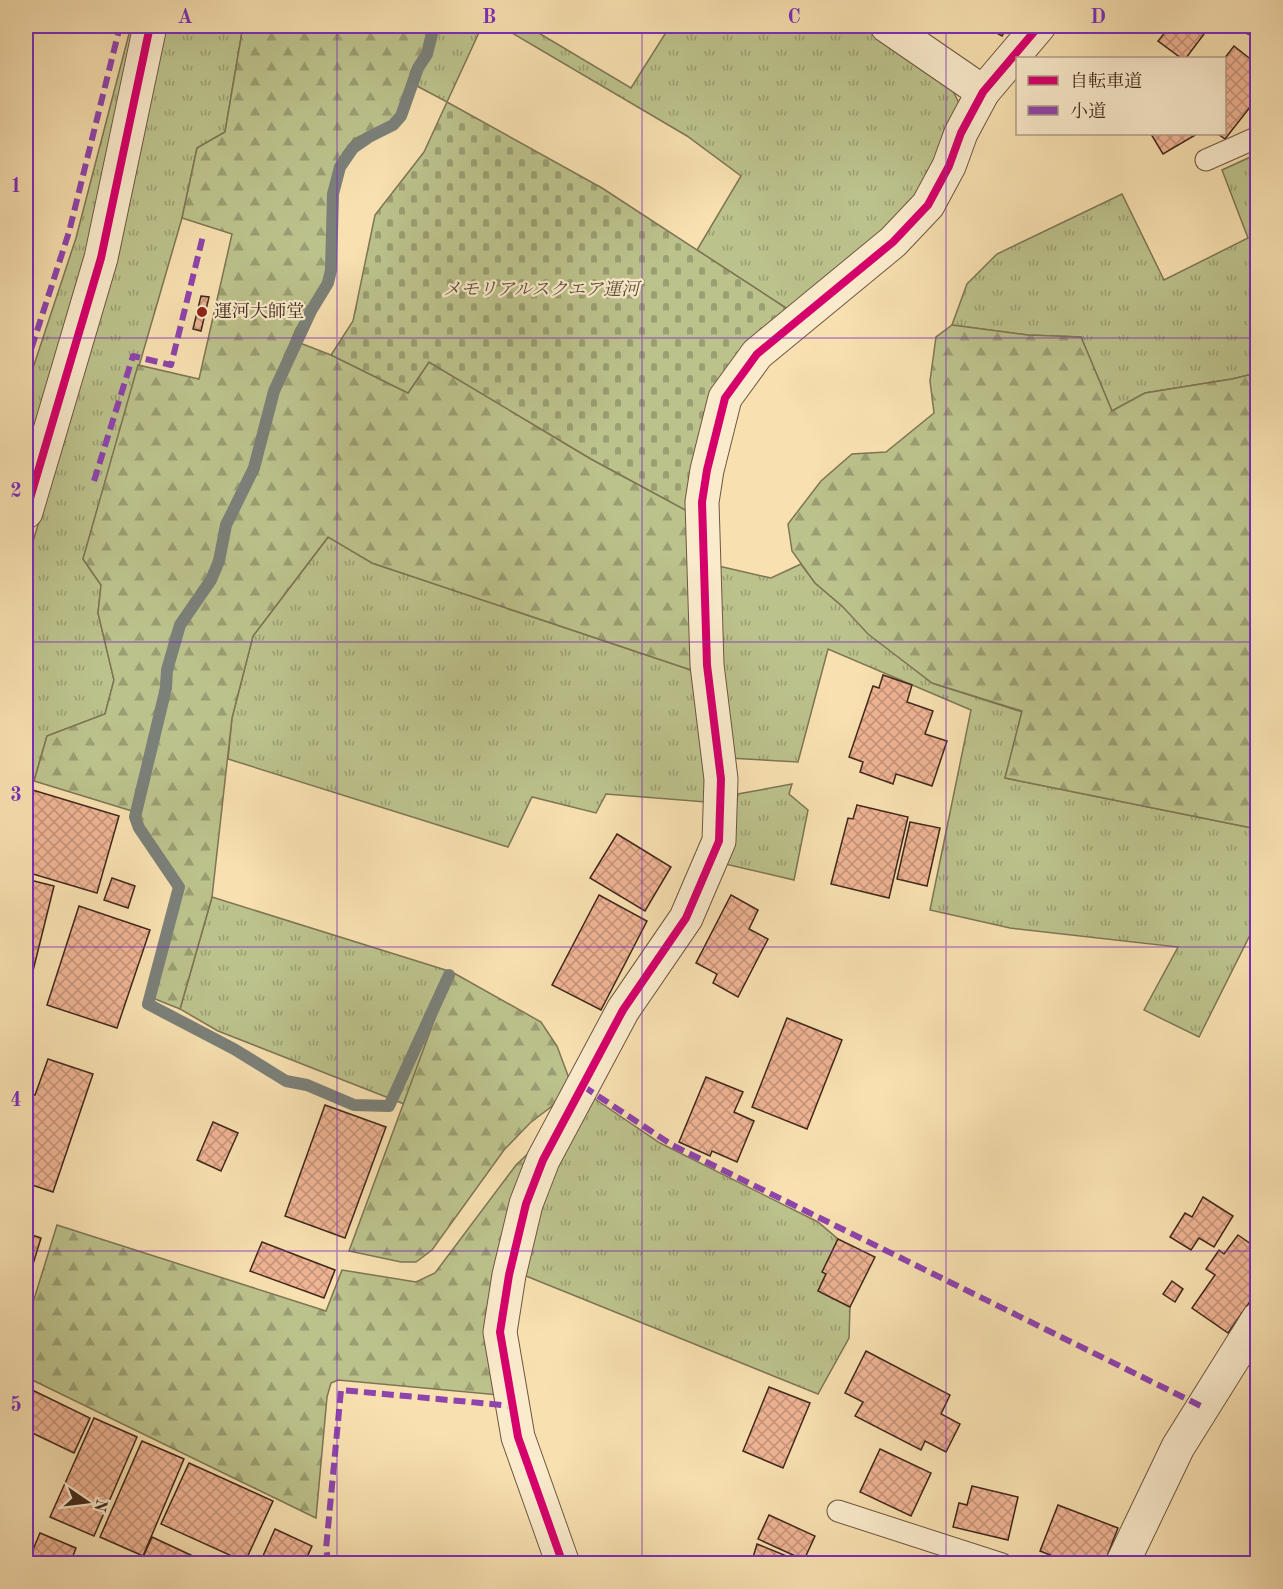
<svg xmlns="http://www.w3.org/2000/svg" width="1283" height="1589" font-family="'Old Standard TT','Noto Serif JP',serif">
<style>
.grass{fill:url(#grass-tufts);stroke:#7e7554;stroke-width:1.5}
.forest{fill:url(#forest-firs);stroke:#7e7554;stroke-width:1.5}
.cemetery{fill:url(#cemetery-stones);stroke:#7e7554;stroke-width:1.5}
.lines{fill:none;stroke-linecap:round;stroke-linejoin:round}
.stream{stroke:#7b8079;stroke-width:12}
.building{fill:url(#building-cross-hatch);stroke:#41281c;stroke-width:1.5}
.lane-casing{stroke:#6f5641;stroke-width:23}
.street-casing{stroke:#6f5641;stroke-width:35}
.lane{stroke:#faebcc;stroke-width:21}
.street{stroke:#faebcc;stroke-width:33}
.quiet{stroke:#8e44ad;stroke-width:6;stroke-dasharray:12 6;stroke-linecap:butt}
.cycleway-casing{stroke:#faebcc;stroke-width:11}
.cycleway{stroke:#d6006c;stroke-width:8}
.grid{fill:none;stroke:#7b2cbf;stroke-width:1.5;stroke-opacity:0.55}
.poi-dot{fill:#8f2418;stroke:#faebcc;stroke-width:2}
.labels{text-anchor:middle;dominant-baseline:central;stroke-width:4.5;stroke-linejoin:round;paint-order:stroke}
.park-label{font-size:18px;font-style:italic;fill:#604e38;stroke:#faebcc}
.poi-label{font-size:18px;fill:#41281c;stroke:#faebcc;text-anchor:start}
.neatline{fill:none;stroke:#7b2cbf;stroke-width:2}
.grid-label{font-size:20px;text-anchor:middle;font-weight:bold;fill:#7b2cbf}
</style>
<defs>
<pattern id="grass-tufts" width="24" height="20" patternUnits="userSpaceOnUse" patternTransform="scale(1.5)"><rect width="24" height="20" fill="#bcc28c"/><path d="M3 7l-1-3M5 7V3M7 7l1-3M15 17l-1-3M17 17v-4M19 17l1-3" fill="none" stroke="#9a9e72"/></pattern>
<pattern id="forest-firs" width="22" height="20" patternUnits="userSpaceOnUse" patternTransform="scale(1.5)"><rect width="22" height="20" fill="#bcc28c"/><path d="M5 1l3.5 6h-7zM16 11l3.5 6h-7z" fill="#9a9e72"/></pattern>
<pattern id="cemetery-stones" width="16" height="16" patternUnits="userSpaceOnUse" patternTransform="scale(1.5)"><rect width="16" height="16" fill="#bcc28c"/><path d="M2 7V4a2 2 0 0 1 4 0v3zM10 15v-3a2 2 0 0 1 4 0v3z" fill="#9a9e72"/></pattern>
<pattern id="building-cross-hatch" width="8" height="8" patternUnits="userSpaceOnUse" patternTransform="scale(1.5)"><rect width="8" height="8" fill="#efb494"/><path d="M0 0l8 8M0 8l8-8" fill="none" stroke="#c39278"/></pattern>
</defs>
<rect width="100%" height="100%" fill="#f8e0b0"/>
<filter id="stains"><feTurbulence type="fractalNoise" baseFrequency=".00333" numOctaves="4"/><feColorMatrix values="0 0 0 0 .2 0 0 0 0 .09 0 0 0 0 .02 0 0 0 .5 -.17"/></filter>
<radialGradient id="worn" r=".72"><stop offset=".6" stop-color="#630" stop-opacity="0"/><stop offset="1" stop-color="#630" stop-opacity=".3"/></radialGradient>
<g class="grass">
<polygon points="131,26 134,26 90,250 26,466 26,389 76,238"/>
<polygon points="164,26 243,26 225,132 197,148 182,218 83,559 101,585 98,613 114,680 105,714 47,736 34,781 26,778 26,565 118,257"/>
<polygon points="438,26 482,26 447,102 417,86 421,70 428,58"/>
<polygon points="500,26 527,26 631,88 670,26 862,26 952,89 959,103 956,119 915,198 884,232 789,310 697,250 741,176 687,136"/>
<polygon points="1257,154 1257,373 1232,379 1145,393 1112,411 1081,337 1028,335 952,325 967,284 997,254 1122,194 1164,280 1248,238 1222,170"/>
<polygon points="329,536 372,563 697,672 711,793 706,802 606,794 596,813 532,797 508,847 228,759 232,718 253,636"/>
<polygon points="801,564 815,583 932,683 1022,712 1005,778 1257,829 1257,921 1199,1037 1144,1010 1178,947 1010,928 930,910 971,710 828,649 798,762 729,758 714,565 771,578"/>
<polygon points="792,784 789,794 808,810 794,880 725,864 738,794"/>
<polygon points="212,897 452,972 404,1104 218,1031 180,1009"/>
<polygon points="592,1097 660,1143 818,1222 838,1239 823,1271 826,1274 818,1291 850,1307 849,1338 818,1394 521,1274 537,1201"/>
</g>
<g class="forest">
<polygon points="243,26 428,26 423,51 411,71 401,110 395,119 354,139 343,153 335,170 330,190 326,271 322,285 296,329 269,394 248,472 223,523 213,565 206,582 181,616 173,632 162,674 160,696 132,811 34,781 47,736 105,714 114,680 98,613 101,585 83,559 138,365 199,379 232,234 182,218 197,148 225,132"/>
<polygon points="952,325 1028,335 1081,337 1112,411 1145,393 1232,379 1257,373 1257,829 1005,778 1022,711 932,683 868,634 842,606 815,583 792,551 788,524 821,481 852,454 886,452 934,413 930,381 936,337"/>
<polygon points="300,343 331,355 408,393 429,362 591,459 691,513 697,672 372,563 328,537 253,636 232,718 212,897 180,1009 155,999 154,993 183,885 141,822 140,813 171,683 171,672 182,629 215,581 232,520 261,459 279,390"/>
<polygon points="452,972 541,1022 557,1046 570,1081 560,1100 530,1123 504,1150 432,1250 416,1262 401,1262 349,1251"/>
<polygon points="538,1144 499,1395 338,1380 331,1383 327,1397 316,1518 26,1377 26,1325 57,1225 326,1311 342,1270 416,1282 435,1273 516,1165"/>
</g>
<polygon class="cemetery" points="447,102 602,188 789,310 764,331 691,513 591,459 429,362 408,393 331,355 353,321 375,215 424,152"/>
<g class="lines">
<polyline class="stream" points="434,26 427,54 418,68 401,116 393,125 369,137 353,148 340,167 333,194 331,270 328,283 311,311 274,391 254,468 226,525 219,561 211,580 180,625 167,670 166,688 135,817 139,828 179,887 148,1004 234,1049 286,1081 307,1085 354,1105 389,1106 449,975"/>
</g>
<g class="building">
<polygon points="984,26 1008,26 1002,36"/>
<polygon points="1170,26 1210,26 1186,58 1181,58 1158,41"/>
<polygon points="1246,26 1258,26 1258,38 1243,32"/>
<polygon points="1234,46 1258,65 1258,97 1225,139 1218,134 1224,134 1224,59"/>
<polygon points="1151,134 1197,134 1163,154"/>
<polygon points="201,296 209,297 201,331 193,329"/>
<polygon points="883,675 912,685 907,702 933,711 925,734 947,741 932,786 896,774 893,784 860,772 863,762 849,757 873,686 879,688"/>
<polygon points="26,788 119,816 97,893 26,872"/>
<polygon points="857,805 908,817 889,898 831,884 848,818 853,819"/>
<polygon points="910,822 940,828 927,886 897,879"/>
<polygon points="617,834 671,867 645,911 590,878"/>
<polygon points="112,878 135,886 128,908 104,900"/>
<polygon points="26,879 54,886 26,999"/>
<polygon points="599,895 647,921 601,1010 552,985"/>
<polygon points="731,895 758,910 749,929 768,939 738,997 713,983 717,974 696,963"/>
<polygon points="79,906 150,930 117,1028 47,1005"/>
<polygon points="787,1018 842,1040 807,1129 752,1107"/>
<polygon points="48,1059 93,1074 53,1192 26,1183 26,1092 35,1095"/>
<polygon points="706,1077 743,1092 734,1112 754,1121 737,1162 712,1151 710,1156 679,1142"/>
<polygon points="325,1105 386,1127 345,1238 285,1216"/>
<polygon points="213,1122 238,1133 221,1171 197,1160"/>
<polygon points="1203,1197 1233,1216 1214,1247 1199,1238 1191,1250 1170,1237 1185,1213 1192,1217"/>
<polygon points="26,1233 41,1238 26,1287"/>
<polygon points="1238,1235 1258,1249 1258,1290 1228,1333 1192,1308 1215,1275 1206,1269 1219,1250 1224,1254"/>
<polygon points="838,1239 875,1257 850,1307 818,1291 826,1274 822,1272"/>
<polygon points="262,1242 335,1270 324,1298 250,1271"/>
<polygon points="1172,1281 1183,1289 1175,1302 1163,1294"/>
<polygon points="866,1351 950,1395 941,1414 960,1424 946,1452 925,1441 921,1450 855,1416 863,1402 845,1393"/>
<polygon points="26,1387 90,1418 74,1453 26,1430"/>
<polygon points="769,1387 810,1403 783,1468 743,1451"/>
<polygon points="94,1418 137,1437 94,1536 50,1517"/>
<polygon points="142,1441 184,1459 143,1556 100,1537"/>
<polygon points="880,1449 931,1473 911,1516 860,1492"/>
<polygon points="189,1463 273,1501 245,1562 161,1524"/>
<polygon points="972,1486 1018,1497 1008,1540 953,1527 959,1503 967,1505"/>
<polygon points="1058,1505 1118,1528 1104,1564 1087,1562 1086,1564 1073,1564 1040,1551"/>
<polygon points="769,1515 815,1536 804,1560 758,1539"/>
<polygon points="275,1529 312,1546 304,1564 278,1564 263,1556"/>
<polygon points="40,1533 76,1548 70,1564 27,1564"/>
<polygon points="152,1537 210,1564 140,1564"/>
<polygon points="757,1544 806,1564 751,1564"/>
</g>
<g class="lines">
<defs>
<g id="lane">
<polyline points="1206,160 1258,137"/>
<polyline points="838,1511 1002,1564"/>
</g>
<g id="street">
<polyline points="887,26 983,92"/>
<polyline points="26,512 101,258 150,26"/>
<polyline points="563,1564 518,1437 500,1332 509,1275 526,1204 543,1160 623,1010 686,918 719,841 721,779 707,665 702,502 707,470 725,398 757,354 893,242 928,205 949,166 961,133 983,92 1039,26"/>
<polyline points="1122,1564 1178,1447 1258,1319"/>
</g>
</defs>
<use href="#lane" class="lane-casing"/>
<use href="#street" class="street-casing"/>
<use href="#lane" class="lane"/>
<use href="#street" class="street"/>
<g class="quiet">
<polyline points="26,365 69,232 120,26"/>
<polyline points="94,481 133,356 171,365 203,236"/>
<polyline points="583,1086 672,1145 1203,1407"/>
<polyline points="329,1564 326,1549 341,1390 513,1406"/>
</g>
<defs>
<g id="cycleway">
<polyline points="26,512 101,258 150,26"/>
<polyline points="563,1564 518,1437 500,1332 509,1275 526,1204 543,1160 623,1010 686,918 719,841 721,779 707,665 702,502 707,470 725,398 757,354 893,242 928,205 949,166 961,133 983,92 1039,26"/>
</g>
</defs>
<use href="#cycleway" class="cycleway-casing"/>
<use href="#cycleway" class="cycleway"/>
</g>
<path class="grid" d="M 337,26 L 337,1564M 642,26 L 642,1564M 946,26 L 946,1564M 26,338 L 1258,338M 26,642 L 1258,642M 26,947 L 1258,947M 26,1251 L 1258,1251"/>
<circle class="poi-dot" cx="202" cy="312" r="6"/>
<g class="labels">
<g class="park-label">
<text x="541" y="290">メモリアルスクエア運河</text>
</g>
<g class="poi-label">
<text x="214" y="312">運河大師堂</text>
</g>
</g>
<rect width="1283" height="1589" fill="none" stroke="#f8e0b0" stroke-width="66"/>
<rect x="1016" y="57" width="210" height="78" fill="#faebcc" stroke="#b09d86" stroke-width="1.5"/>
<rect x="1028" y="76" width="30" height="9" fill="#d6006c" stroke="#b09d86" stroke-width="1.5"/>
<text x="1070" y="87" font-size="18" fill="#41281c">自転車道</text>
<rect x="1028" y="106" width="30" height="9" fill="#8e44ad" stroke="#b09d86" stroke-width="1.5"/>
<text x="1070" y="117" font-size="18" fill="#41281c">小道</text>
<g transform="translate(87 1502) rotate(104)" stroke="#faebcc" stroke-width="4.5" paint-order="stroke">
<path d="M0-4.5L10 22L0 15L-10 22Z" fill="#41281c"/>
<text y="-9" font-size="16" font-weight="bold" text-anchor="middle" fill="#41281c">N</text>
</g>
<rect x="33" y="33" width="1217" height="1523" class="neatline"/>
<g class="grid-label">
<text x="185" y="23">A</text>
<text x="489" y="23">B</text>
<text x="794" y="23">C</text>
<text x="1098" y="23">D</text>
<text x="16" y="192">1</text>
<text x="16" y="497">2</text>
<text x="16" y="801">3</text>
<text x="16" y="1106">4</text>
<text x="16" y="1411">5</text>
</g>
<rect width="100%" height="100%" filter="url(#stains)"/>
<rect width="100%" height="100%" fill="url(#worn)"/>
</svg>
